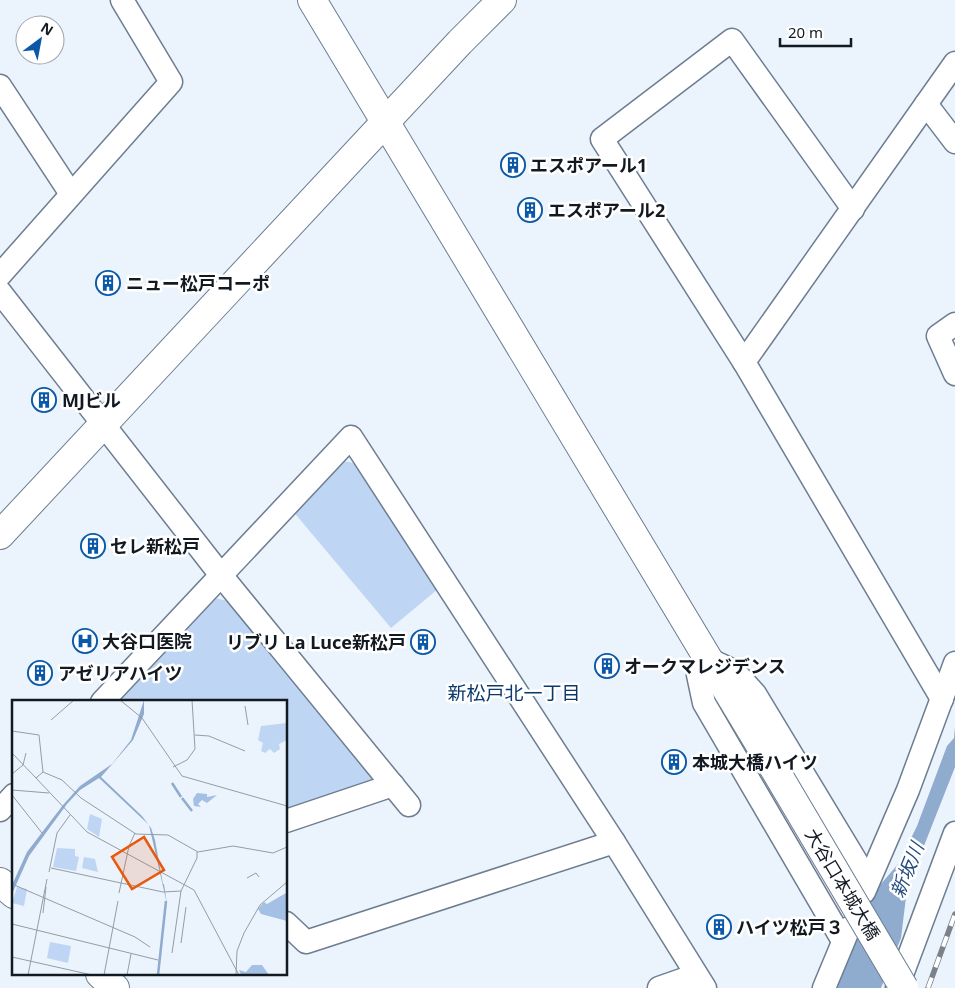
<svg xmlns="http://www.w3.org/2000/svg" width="955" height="988" font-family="'Noto Sans','Noto Sans JP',sans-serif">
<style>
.green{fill:#bed6f4}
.water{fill:#8fabce}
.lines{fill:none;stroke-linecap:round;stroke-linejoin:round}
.street-casing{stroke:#6d7d92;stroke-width:25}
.secondary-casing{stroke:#6d7d92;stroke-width:30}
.street{stroke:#fff;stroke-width:22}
.secondary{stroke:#fff;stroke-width:28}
.rail-casing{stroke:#7b828a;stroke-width:5.5}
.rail{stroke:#fff;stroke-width:4;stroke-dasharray:11;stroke-linecap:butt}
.secondary-bridge-casing{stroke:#6d7d92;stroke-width:30;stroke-linecap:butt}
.secondary-bridge{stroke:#fff;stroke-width:28}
.labels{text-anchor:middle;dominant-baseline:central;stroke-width:5;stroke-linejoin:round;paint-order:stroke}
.poi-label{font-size:18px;font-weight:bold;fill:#131921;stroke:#fff;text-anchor:start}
.street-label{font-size:18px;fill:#131921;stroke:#fff}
.neighbourhood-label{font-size:19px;fill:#0a396b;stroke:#fff}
.water-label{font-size:19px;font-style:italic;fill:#274e7d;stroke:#fff}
.inset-river{fill:none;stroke:#8fabce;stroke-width:2.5}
.inset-road{fill:none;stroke:#959ca4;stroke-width:1}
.view{fill:#e8590c;fill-opacity:0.15;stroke:#e8590c;stroke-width:2.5}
.inset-edge{fill:none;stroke:#131921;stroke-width:2.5}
</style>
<rect width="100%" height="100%" fill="#ebf3fc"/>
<g class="green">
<polygon points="342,461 350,462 360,467 438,589 391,628 292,510"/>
<polygon points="215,598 228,601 379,780 286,810 286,702 119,702"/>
</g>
<polygon class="water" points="955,727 955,767 907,889 901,938 881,988 835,988 874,892 899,863 917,826 947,746 954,738"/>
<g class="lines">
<defs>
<g id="street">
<polyline points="0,86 71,194"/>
<polyline points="926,104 955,142"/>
<polyline points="853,209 732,40 602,139 744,362 942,699"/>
<polyline points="0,275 171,82 122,0"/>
<polyline points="0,292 220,574 409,805"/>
<polyline points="955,324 938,336 955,374"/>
<polyline points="744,362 955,63"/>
<polyline points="102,702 351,437 614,842 705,988"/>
<polyline points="0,810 14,795"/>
<polyline points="286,821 393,785"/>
<polyline points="864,892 908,790 955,663"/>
<polyline points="286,923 306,942 614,842"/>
<polyline points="843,941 704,703 698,675 708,659 734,671 755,694 868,881"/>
<polyline points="659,988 696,975"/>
<polyline points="824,988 849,928"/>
<polyline points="897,988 955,833"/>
</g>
<g id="secondary">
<polyline points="312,0 781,780"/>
<polyline points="0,535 460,42 502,0"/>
<polyline points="0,882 14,894"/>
<polyline points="100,974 115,988"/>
</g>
</defs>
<use href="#street" class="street-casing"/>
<use href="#secondary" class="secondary-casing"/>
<use href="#street" class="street"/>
<use href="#secondary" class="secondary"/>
<defs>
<polyline id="rail" points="928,988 955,914"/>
</defs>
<use href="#rail" class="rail-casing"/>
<use href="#rail" class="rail"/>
<defs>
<polyline id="secondary-bridge" points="781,780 904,988"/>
</defs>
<use href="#secondary-bridge" class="secondary-bridge-casing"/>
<use href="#secondary-bridge" class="secondary-bridge"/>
</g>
<defs>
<symbol id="building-ring" viewBox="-11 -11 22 22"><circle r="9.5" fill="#fff" stroke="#0a58a7" stroke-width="1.5"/><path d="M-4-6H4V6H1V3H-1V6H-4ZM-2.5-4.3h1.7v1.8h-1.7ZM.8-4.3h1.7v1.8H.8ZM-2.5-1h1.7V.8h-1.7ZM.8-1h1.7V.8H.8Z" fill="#0a58a7"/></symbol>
<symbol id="hospital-ring" viewBox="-11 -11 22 22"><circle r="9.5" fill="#fff" stroke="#0a58a7" stroke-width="1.5"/><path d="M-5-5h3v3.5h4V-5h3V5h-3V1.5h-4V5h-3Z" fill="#0a58a7"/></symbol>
</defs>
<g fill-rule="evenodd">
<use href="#building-ring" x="499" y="151" width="28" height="28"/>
<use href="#building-ring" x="516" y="196" width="28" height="28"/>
<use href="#building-ring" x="94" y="269" width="28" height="28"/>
<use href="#building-ring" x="30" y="386" width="28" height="28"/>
<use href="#building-ring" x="79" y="532" width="28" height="28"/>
<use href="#hospital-ring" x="71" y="627" width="28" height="28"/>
<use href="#building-ring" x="409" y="628" width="28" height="28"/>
<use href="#building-ring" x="593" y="652" width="28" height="28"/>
<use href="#building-ring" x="26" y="659" width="28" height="28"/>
<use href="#building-ring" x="660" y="748" width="28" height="28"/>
<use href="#building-ring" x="705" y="913" width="28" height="28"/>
</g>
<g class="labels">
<g class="poi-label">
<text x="530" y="165">エスポアール1</text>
<text x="548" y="210">エスポアール2</text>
<text x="126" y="283">ニュー松戸コーポ</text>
<text x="62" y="400">MJビル</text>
<text x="110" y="546">セレ新松戸</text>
<text x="102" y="641">大谷口医院</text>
<text x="406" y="642" text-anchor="end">リブリ La Luce新松戸</text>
<text x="624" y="666">オークマレジデンス</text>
<text x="58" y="673">アゼリアハイツ</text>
<text x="692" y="762">本城大橋ハイツ</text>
<text x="736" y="927">ハイツ松戸３</text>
</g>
<g class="street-label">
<text transform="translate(843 884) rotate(59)">大谷口本城大橋</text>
</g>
<g class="neighbourhood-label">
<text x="514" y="693">新松戸北一丁目</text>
</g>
<g class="water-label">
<text transform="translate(907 870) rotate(-68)">新坂川</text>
</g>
</g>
<g transform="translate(12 700)">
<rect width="275" height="275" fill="#ebf3fc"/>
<path d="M 275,23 L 275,40 L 267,44 L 268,49 L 262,53 L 258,49 L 253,53 L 249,51 L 251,43 L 246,40 L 249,26 ZM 78,114 L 90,119 L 87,137 L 75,129 ZM 45,148 L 63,149 L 63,156 L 67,157 L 64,171 L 41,167 ZM 72,157 L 83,159 L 86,172 L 70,168 ZM 5,187 L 15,189 L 12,206 L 0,203 ZM 38,242 L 59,246 L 56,263 L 35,258 Z" fill="#bed6f4"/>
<path d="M 185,93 L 195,94 L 195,97 L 205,95 L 195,103 L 190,100 L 186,104 L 189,107 L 182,106 L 181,99 ZM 274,193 L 275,221 L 249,214 L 246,209 L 252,202 L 255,204 ZM 240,265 L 250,265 L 257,275 L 229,275 L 227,270 L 234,272 Z" fill="#a4c0e4"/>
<path d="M 132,0 L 132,14 L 121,40 L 89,77 L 130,116 L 139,128 L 143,140 L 151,184 L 152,184 L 155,204 L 137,125 L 87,78 L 68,90 L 55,104 L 17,156 L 0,194 L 0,185 L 15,152 L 51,105 L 68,86 L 100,64 L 119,40 Z" fill="#8fabce"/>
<path class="inset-river" d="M 160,83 L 169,97M 170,98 L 180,111M 146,275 L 154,201"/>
<path class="inset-road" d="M 108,0 L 130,18 L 170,76 L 275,106M 233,6 L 236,25M 39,20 L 62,0M 0,31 L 27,35 L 31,72 L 50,80 L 69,98 L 124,134 L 156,135 L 186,152 L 221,146 L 261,153 L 275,147M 183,35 L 197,36 L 233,51M 0,53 L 24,78 L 31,72M 161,67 L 175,60 L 183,49 L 180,0M 0,74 L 11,65 L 14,53M 24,78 L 75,132 L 182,190 L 227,275M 0,90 L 37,93M 0,95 L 30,133M 39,168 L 151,192 L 169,191M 37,172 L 45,133 L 58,115M 235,178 L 244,173 L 247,177M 0,184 L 123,237 L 138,247M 107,193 L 117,146 L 123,133M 31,213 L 34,187M 0,224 L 146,260M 169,243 L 174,207M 160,253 L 169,191 L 185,158 L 185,152M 0,257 L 80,275M 16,275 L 35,179M 92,275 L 106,201M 115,275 L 119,254M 224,275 L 225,251 L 232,233 L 248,205 L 275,182"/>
<path class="view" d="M 132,137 L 152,170 L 120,189 L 100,157 Z"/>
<rect width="275" height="275" class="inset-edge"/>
</g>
<g transform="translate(40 40) rotate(32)"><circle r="24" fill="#ffffff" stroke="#a1a3a6"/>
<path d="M0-4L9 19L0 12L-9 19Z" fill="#0a58a7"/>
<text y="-8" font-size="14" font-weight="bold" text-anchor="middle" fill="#131921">N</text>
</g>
<path d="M780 38v8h71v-8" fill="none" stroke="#131921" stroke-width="2.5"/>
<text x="788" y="38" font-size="15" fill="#131921" stroke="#ffffff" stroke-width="4" paint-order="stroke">20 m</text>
</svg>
